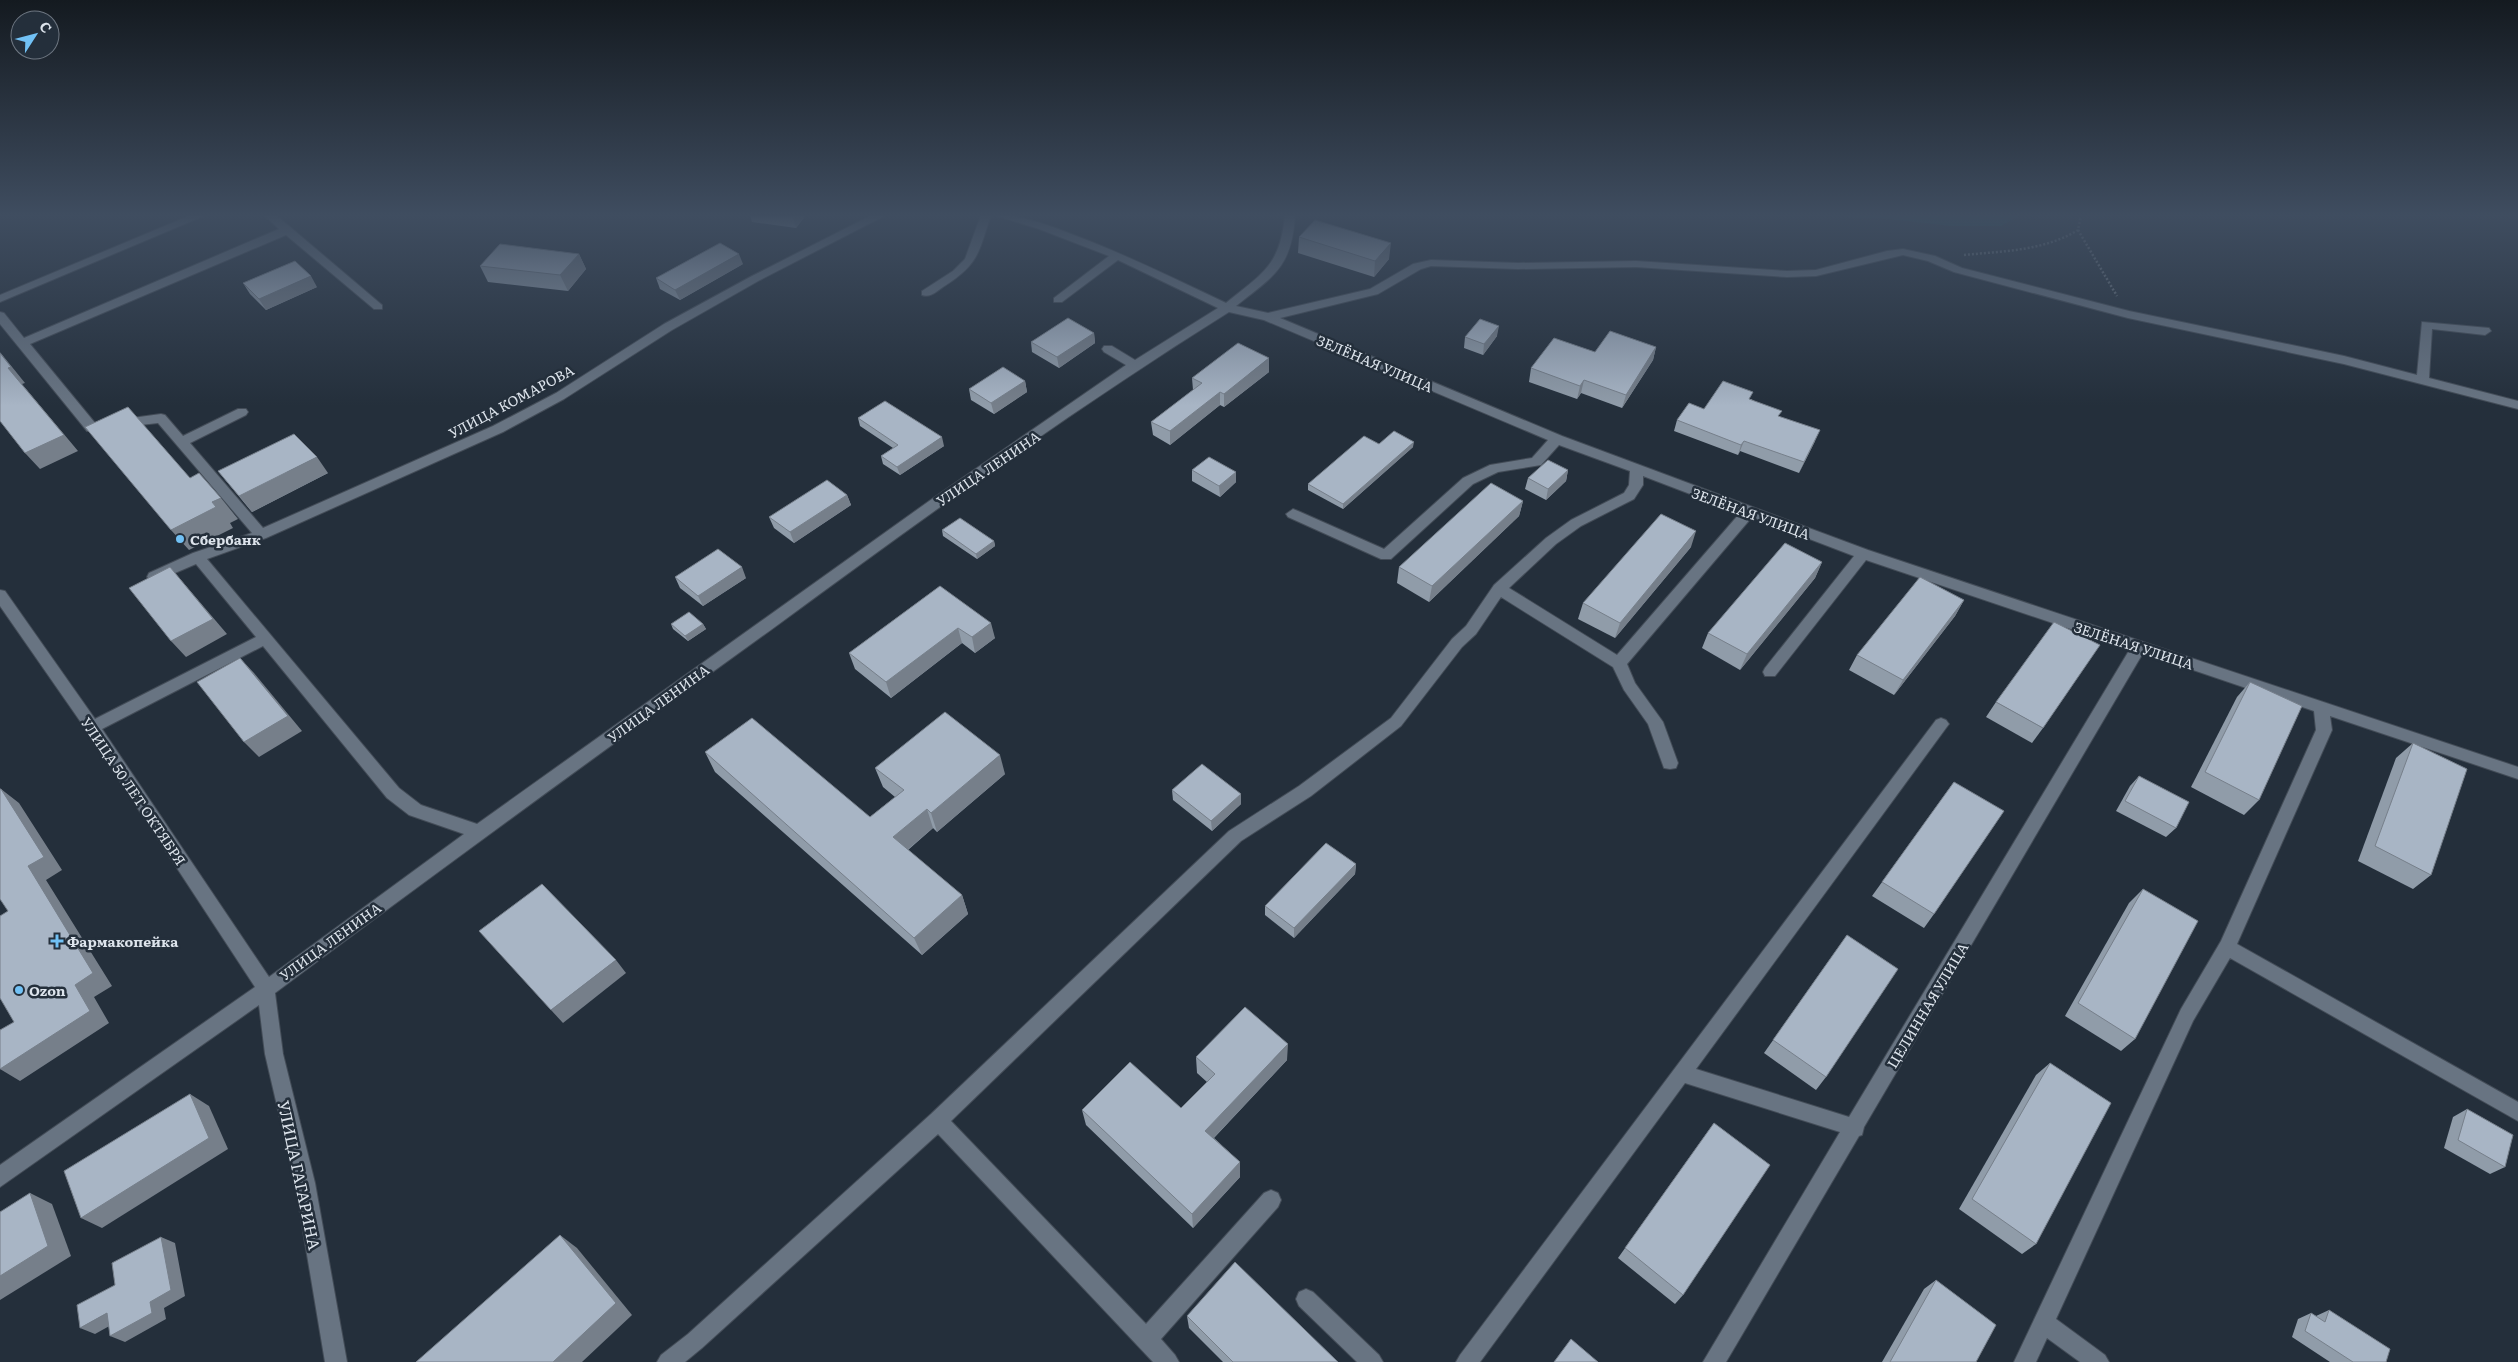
<svg xmlns="http://www.w3.org/2000/svg" width="2518" height="1362" font-family="Literata,serif">
<style>
.water{fill:#135156}
.lines{fill:none;stroke-linecap:round;stroke-linejoin:round}
.minor-casing{stroke:#434c57;stroke-width:2}
.path{stroke:#6a747e;stroke-width:2.5;stroke-dasharray:2 2;stroke-linecap:butt}
.minor{fill:#687482;fill-rule:evenodd}
.wall{fill:#909ca9}
.shaded-wall{fill:#767f8a}
.building{fill:#a8b5c5;stroke:#767f8a}
.poi-dot{fill:#71c1f5;stroke:#242f3b;stroke-width:2}
.labels{text-anchor:middle;dominant-baseline:central;stroke-width:5;stroke-linejoin:round;paint-order:stroke}
.street-label{font-size:14px;fill:#dde4ec;stroke:#242f3b}
.poi-label{font-size:14px;font-weight:bold;fill:#dde4ec;stroke:#242f3b;text-anchor:start}
.near-street-label{font-size:16px;fill:#dde4ec;stroke:#242f3b}
</style>
<rect width="100%" height="100%" fill="#242f3b"/>
<polygon class="water" points="1809,215 2021,215 2001,226 1951,226 1888,219"/>
<g class="lines">
<defs>
<g id="minor">
<polygon points="191,215 206,215 0,302 0,295"/>
<path d="M 264,215 L 276,215 L 382,305 L 382,309 L 374,309 L 286,235 L 30,344 L 95,423 L 161,414 L 165,415 L 183,436 L 238,409 L 246,409 L 248,412 L 246,415 L 190,443 L 263,528 L 493,426 L 556,393 L 664,324 L 752,276 L 872,215 L 886,215 L 760,280 L 672,330 L 564,399 L 503,432 L 266,538 L 207,559 L 399,788 L 421,805 L 477,824 L 932,499 L 1126,365 L 1104,352 L 1102,349 L 1104,346 L 1112,346 L 1135,360 L 1218,308 L 1118,260 L 1062,302 L 1054,302 L 1054,298 L 1109,256 L 1039,229 L 994,215 C 1024,215 1051,226 1079,237 C 1129,256 1177,280 1226,303 C 1263,273 1280,266 1285,215 L 1295,215 C 1292,267 1274,276 1236,306 L 1268,313 L 1370,289 L 1413,264 L 1431,260 L 1518,263 L 1636,261 L 1787,271 L 1816,270 L 1887,251 L 1903,249 L 1935,256 L 1962,268 L 2129,311 L 2344,356 L 2417,375 L 2422,322 L 2489,328 L 2491,331 L 2485,335 L 2432,329 L 2429,378 L 2518,401 L 2518,409 L 2344,364 L 2128,318 L 1954,272 L 1928,261 L 1903,255 L 1816,276 L 1787,277 L 1636,267 L 1518,269 L 1431,266 L 1421,269 L 1378,294 L 1280,318 L 1562,436 L 1868,550 L 2518,767 L 2518,779 L 2330,716 L 2332,730 L 2237,944 L 2518,1102 L 2518,1121 L 2230,958 L 2193,1021 L 2056,1319 L 2105,1355 L 2109,1362 L 2080,1362 L 2047,1338 L 2036,1362 L 2014,1362 L 2181,1009 L 2221,941 L 2316,730 L 2314,711 L 2143,653 L 1864,1127 L 1862,1135 L 1859,1136 L 1726,1362 L 1703,1362 L 1840,1132 L 1685,1083 L 1480,1362 L 1456,1362 L 1460,1355 L 1936,720 L 1941,718 L 1946,720 L 1949,724 L 1946,728 L 1696,1069 L 1849,1117 L 2130,649 L 1866,560 L 1775,676 L 1765,676 L 1763,672 L 1765,668 L 1854,556 L 1752,517 L 1627,664 L 1635,683 L 1663,722 L 1678,763 L 1676,768 L 1670,769 L 1664,768 L 1648,724 L 1624,690 L 1613,667 L 1501,597 L 1476,634 L 1462,647 L 1401,726 L 1311,796 L 1241,841 L 951,1121 L 1146,1324 L 1264,1193 L 1271,1190 L 1278,1193 L 1281,1200 L 1278,1207 L 1161,1339 L 1175,1355 L 1179,1362 L 1153,1362 L 938,1134 L 702,1348 L 685,1362 L 657,1362 L 661,1355 L 688,1334 L 931,1114 L 1229,831 L 1299,786 L 1391,718 L 1452,639 L 1466,626 L 1494,585 L 1546,538 L 1571,520 L 1624,493 L 1629,485 L 1630,471 L 1559,445 L 1541,465 L 1498,472 L 1473,484 L 1391,559 L 1381,559 L 1288,517 L 1286,514 L 1293,509 L 1298,511 L 1384,549 L 1463,478 L 1490,465 L 1532,458 L 1548,440 L 1264,320 L 1229,312 C 1074,409 926,516 779,624 C 610,746 442,868 275,993 L 283,1054 L 315,1183 L 347,1362 L 325,1362 L 295,1183 L 265,1054 L 259,1005 L 0,1187 L 0,1165 L 255,987 L 87,731 L 0,606 L 0,590 L 5,591 L 95,719 L 256,637 L 196,564 L 154,582 L 147,577 L 149,573 L 193,553 L 252,533 L 158,423 L 87,431 L 0,324 L 0,312 L 4,313 L 24,338 L 279,229 ZM 1643,476 L 1740,513 L 1617,655 L 1509,588 L 1556,544 L 1581,526 L 1634,499 L 1643,485 ZM 263,646 L 387,798 L 409,815 L 464,834 L 269,977 L 102,729 Z"/>
<path d="M 981,215 L 991,215 C 978,254 979,264 943,287 C 936,292 930,298 922,295 L 922,291 L 953,271 L 965,259 Z"/>
<polygon points="1306,1289 1313,1292 1379,1355 1383,1362 1357,1362 1299,1306 1296,1299 1299,1292"/>
</g>
</defs>
<use href="#minor" class="minor-casing"/>
<g class="path">
<polyline points="2078,230 2117,296"/>
<path d="M 1964,255 C 2003,251 2044,251 2078,230 L 2081,215"/>
</g>
<use href="#minor" class="minor"/>
</g>
<g class="wall">
<polygon points="750,215 806,215 796,228 752,222"/>
<polygon points="1299,237 1389,259 1374,277 1298,253"/>
<polygon points="579,254 586,269 568,291 488,282 480,266"/>
<polygon points="743,264 680,300 660,289 656,278"/>
<polygon points="243,283 317,287 266,310 250,294"/>
<polygon points="1094,333 1095,343 1059,368 1032,352 1031,342"/>
<polygon points="1497,336 1483,355 1464,348 1465,337"/>
<polygon points="1656,347 1653,360 1622,408 1581,393 1577,399 1529,382 1531,368 1595,352"/>
<polygon points="1269,372 1224,407 1220,405 1170,445 1153,435 1151,422 1193,390 1192,378"/>
<polygon points="1025,381 1027,392 994,414 971,400 969,389"/>
<polygon points="1751,399 1780,417 1815,441 1799,473 1740,451 1738,455 1674,431 1677,420 1704,409"/>
<polygon points="858,418 944,446 900,475 883,464 881,456 893,448 860,426"/>
<polygon points="1379,444 1413,447 1343,509 1308,490 1308,484"/>
<polygon points="1192,470 1236,472 1236,482 1220,497 1192,481"/>
<polygon points="1568,470 1566,481 1546,500 1525,489 1528,478"/>
<polygon points="218,471 328,473 252,512"/>
<polygon points="847,495 851,505 794,543 774,528 769,517"/>
<polygon points="1523,501 1519,516 1429,602 1397,583 1399,567"/>
<polygon points="942,530 994,541 995,546 977,559 943,536"/>
<polygon points="1691,547 1615,638 1578,619 1583,603"/>
<polygon points="1822,562 1815,578 1740,670 1702,648 1708,633"/>
<polygon points="675,577 746,578 703,606 680,588"/>
<polygon points="940,586 995,638 975,653 962,643 891,698 855,669 849,653"/>
<polygon points="1964,600 1955,616 1894,695 1849,670 1857,655"/>
<polygon points="671,624 703,624 706,629 688,641 673,629"/>
<polygon points="2250,682 2259,800 2244,815 2191,787 2237,697"/>
<polygon points="1996,702 2043,728 2032,743 1986,717"/>
<polygon points="2413,743 2431,875 2413,889 2358,861 2396,758"/>
<polygon points="705,752 870,817 895,797 883,787 875,768 1005,774 937,832 933,828 908,850 962,895 968,914 922,955 715,772"/>
<polygon points="2139,776 2176,828 2166,837 2116,811 2130,786"/>
<polygon points="1954,782 1934,914 1924,928 1872,896"/>
<polygon points="1172,790 1241,794 1241,804 1212,831 1173,800"/>
<polygon points="1356,864 1355,874 1294,938 1265,915 1265,906"/>
<polygon points="2143,889 2135,1039 2121,1051 2065,1016 2129,903"/>
<polygon points="1847,935 1826,1077 1816,1090 1764,1053"/>
<polygon points="1196,1057 1287,1060 1214,1138 1240,1162 1240,1177 1193,1228 1086,1125 1082,1110 1181,1108 1207,1082 1197,1073"/>
<polygon points="2050,1063 2036,1244 2022,1254 1959,1209 2036,1075"/>
<polygon points="2467,1109 2505,1167 2490,1174 2444,1148 2453,1117"/>
<polygon points="1714,1123 1683,1295 1675,1304 1618,1258"/>
<polygon points="1936,1280 1976,1362 1882,1362 1924,1289"/>
<polygon points="2329,1310 2386,1362 2330,1362 2292,1337 2298,1319 2311,1313 2316,1316"/>
<polygon points="1187,1316 1338,1362 1223,1362 1189,1328"/>
</g>
<g class="shaded-wall">
<polygon points="795,215 806,215 796,228 793,217"/>
<polygon points="1391,243 1389,259 1374,277 1375,261"/>
<polygon points="579,254 586,269 568,291 560,275"/>
<polygon points="739,254 743,264 680,300 675,290"/>
<polygon points="311,276 317,287 266,310 259,299"/>
<polygon points="1499,326 1497,336 1483,355 1484,344"/>
<polygon points="1094,333 1095,343 1059,368 1057,357"/>
<polygon points="1656,347 1653,360 1622,408 1626,395"/>
<polygon points="0,352 25,383 22,384 78,451 40,469 25,453"/>
<polygon points="1269,358 1269,372 1224,407 1224,394"/>
<polygon points="1584,380 1581,393 1577,399 1580,386"/>
<polygon points="1025,381 1027,392 994,414 991,403"/>
<polygon points="1220,392 1220,405 1170,445 1170,431"/>
<polygon points="1820,430 1815,441 1799,473 1804,462"/>
<polygon points="942,437 944,446 900,475 897,467"/>
<polygon points="1744,441 1740,451 1738,455 1741,445"/>
<polygon points="1414,442 1413,447 1343,509 1343,504"/>
<polygon points="317,457 328,473 252,512 239,496"/>
<polygon points="1568,470 1566,481 1546,500 1548,489"/>
<polygon points="1236,472 1236,482 1220,497 1219,486"/>
<polygon points="847,495 851,505 794,543 790,532"/>
<polygon points="221,498 238,519 230,523 233,528 189,550 171,530 212,502"/>
<polygon points="1523,501 1519,516 1429,602 1432,586"/>
<polygon points="1696,531 1691,547 1615,638 1620,623"/>
<polygon points="994,541 995,546 977,559 976,554"/>
<polygon points="1822,562 1815,578 1740,670 1747,654"/>
<polygon points="170,567 227,634 186,657 171,641"/>
<polygon points="742,567 746,578 703,606 698,596"/>
<polygon points="1964,600 1955,616 1894,695 1903,680"/>
<polygon points="991,623 995,638 975,653 972,637"/>
<polygon points="703,624 706,629 688,641 685,636"/>
<polygon points="958,628 962,643 891,698 886,682"/>
<polygon points="240,658 254,673 302,731 259,757 244,742"/>
<polygon points="1000,755 1005,774 937,832 931,813"/>
<polygon points="1,789 19,803 62,870 46,880 112,986 94,997 109,1023 20,1081 0,1069 75,985 28,866"/>
<polygon points="1241,794 1241,804 1212,831 1211,821"/>
<polygon points="927,809 933,828 900,856 893,837"/>
<polygon points="1356,864 1355,874 1294,938 1294,928"/>
<polygon points="962,895 968,914 922,955 914,938"/>
<polygon points="616,960 626,973 563,1023 551,1010"/>
<polygon points="1288,1044 1287,1060 1206,1146 1205,1131"/>
<polygon points="190,1094 209,1106 228,1149 102,1228 81,1218"/>
<polygon points="1240,1162 1240,1177 1193,1228 1192,1214"/>
<polygon points="30,1193 52,1204 71,1256 0,1300 0,1276"/>
<polygon points="560,1235 577,1248 632,1315 582,1362 553,1362"/>
<polygon points="161,1237 175,1243 185,1296 164,1308 166,1319 125,1342 110,1336 150,1302"/>
<polygon points="107,1313 122,1319 95,1334 80,1328"/>
</g>
<g class="building">
<polygon points="777,215 795,215 793,217"/>
<polygon points="1315,220 1391,243 1375,261 1299,237"/>
<polygon points="720,243 739,254 675,290 656,278"/>
<polygon points="500,244 579,254 560,275 480,266"/>
<polygon points="295,261 311,276 259,299 243,283"/>
<polygon points="1068,318 1094,333 1057,357 1031,342"/>
<polygon points="1480,319 1499,326 1484,344 1465,337"/>
<polygon points="1610,331 1656,347 1626,395 1584,380 1580,386 1531,368 1554,338 1595,352"/>
<polygon points="1238,343 1269,358 1224,394 1220,392 1170,431 1151,422 1202,383 1192,378"/>
<polygon points="0,353 11,367 8,368 64,435 25,453 0,421"/>
<polygon points="1003,367 1025,381 991,403 969,389"/>
<polygon points="1723,381 1753,392 1749,399 1782,411 1778,416 1820,430 1804,462 1744,441 1741,445 1677,420 1689,403 1704,409"/>
<polygon points="885,401 942,437 897,467 881,456 898,445 858,418"/>
<polygon points="128,407 190,478 199,473 221,498 212,502 216,507 171,530 85,427"/>
<polygon points="1394,431 1414,442 1343,504 1308,484 1364,436 1379,444"/>
<polygon points="294,434 317,457 239,496 218,471"/>
<polygon points="1209,457 1236,472 1219,486 1192,470"/>
<polygon points="1548,460 1568,470 1548,489 1528,478"/>
<polygon points="827,480 847,495 790,532 769,517"/>
<polygon points="1491,483 1523,501 1432,586 1399,567"/>
<polygon points="1661,514 1696,531 1620,623 1583,603"/>
<polygon points="960,518 994,541 976,554 942,530"/>
<polygon points="1785,543 1822,562 1747,654 1708,633"/>
<polygon points="718,549 742,567 698,596 675,577"/>
<polygon points="170,567 213,619 171,641 129,588"/>
<polygon points="1920,577 1964,600 1903,680 1857,655"/>
<polygon points="940,586 991,623 972,637 958,628 886,682 849,653"/>
<polygon points="689,612 703,624 685,636 671,624"/>
<polygon points="2054,622 2100,645 2043,728 1996,702"/>
<polygon points="240,658 288,716 244,742 197,682"/>
<polygon points="2250,682 2302,706 2259,800 2205,772"/>
<polygon points="945,712 1000,755 931,813 927,809 893,837 962,895 914,938 705,752 752,718 870,817 904,790 875,768"/>
<polygon points="2413,743 2467,769 2431,875 2375,846"/>
<polygon points="1202,764 1241,794 1211,821 1172,790"/>
<polygon points="2139,776 2189,802 2176,828 2125,801"/>
<polygon points="1954,782 2004,811 1934,914 1882,882"/>
<polygon points="0,789 1,789 44,857 28,866 93,973 75,985 90,1011 0,1069 0,1030 14,1022 0,998 0,916 8,911 0,899"/>
<polygon points="1326,843 1356,864 1294,928 1265,906"/>
<polygon points="542,884 616,960 551,1010 479,931"/>
<polygon points="2143,889 2198,921 2135,1039 2078,1003"/>
<polygon points="1847,935 1898,969 1826,1077 1773,1040"/>
<polygon points="1245,1007 1288,1044 1205,1131 1240,1162 1192,1214 1082,1110 1130,1062 1181,1108 1215,1074 1196,1057"/>
<polygon points="2050,1063 2111,1103 2036,1244 1972,1199"/>
<polygon points="190,1094 209,1138 81,1218 64,1171"/>
<polygon points="2467,1109 2513,1135 2505,1167 2458,1140"/>
<polygon points="1714,1123 1770,1165 1683,1295 1625,1248"/>
<polygon points="30,1193 48,1246 0,1276 0,1212"/>
<polygon points="560,1235 616,1303 553,1362 416,1362"/>
<polygon points="161,1237 171,1290 150,1302 152,1313 110,1336 107,1313 80,1328 77,1305 115,1285 112,1263"/>
<polygon points="1235,1262 1338,1362 1233,1362 1187,1316"/>
<polygon points="1936,1280 1996,1325 1976,1362 1890,1362"/>
<polygon points="2329,1310 2390,1349 2386,1362 2353,1362 2305,1331 2311,1313 2325,1322"/>
<polygon points="1571,1339 1598,1362 1554,1362"/>
</g>
<linearGradient id="sky" x2="0" y2="1"><stop stop-color="#141a20"/><stop offset="0.53" stop-color="#3f4d60"/><stop offset="1" stop-color="#3f4d60" stop-opacity="0"/></linearGradient>
<rect width="2518" height="406" fill="url(#sky)"/>
<g class="poi-dot">
<circle cx="180" cy="539" r="5"/>
<path d="M54.5 933.5h5v5h5v5h-5v5h-5v-5h-5v-5h5z"/>
<circle cx="19" cy="990" r="5"/>
</g>
<g class="labels">
<g class="street-label">
<text transform="translate(1375 363) rotate(23)">ЗЕЛЁНАЯ УЛИЦА</text>
<text transform="translate(511 401) rotate(-28)">УЛИЦА КОМАРОВА</text>
<text transform="translate(988 468) rotate(-34)">УЛИЦА ЛЕНИНА</text>
<text transform="translate(1751 513) rotate(20)">ЗЕЛЁНАЯ УЛИЦА</text>
<text transform="translate(2134 645) rotate(18)">ЗЕЛЁНАЯ УЛИЦА</text>
<text transform="translate(658 703) rotate(-36)">УЛИЦА ЛЕНИНА</text>
<text transform="translate(134 791) rotate(56)">УЛИЦА 50 ЛЕТ ОКТЯБРЯ</text>
<text transform="translate(330 941) rotate(-36)">УЛИЦА ЛЕНИНА</text>
<text transform="translate(1927 1005) rotate(-59)">ЦЕЛИННАЯ УЛИЦА</text>
</g>
<g class="poi-label">
<text x="190" y="539">Сбербанк</text>
<text x="67" y="941">Фармакопейка</text>
<text x="29" y="990">Ozon</text>
</g>
<g class="near-street-label">
<text transform="translate(300 1175) rotate(78)">УЛИЦА ГАГАРИНА</text>
</g>
</g>
<g transform="translate(35 35) rotate(54)"><circle r="24" fill="#242f3b" stroke="#6e7782"/>
<path d="M0-4L9 19L0 12L-9 19Z" fill="#71c1f5"/>
<text y="-8" font-size="14" font-weight="bold" text-anchor="middle" fill="#dde4ec">С</text>
</g>
</svg>
